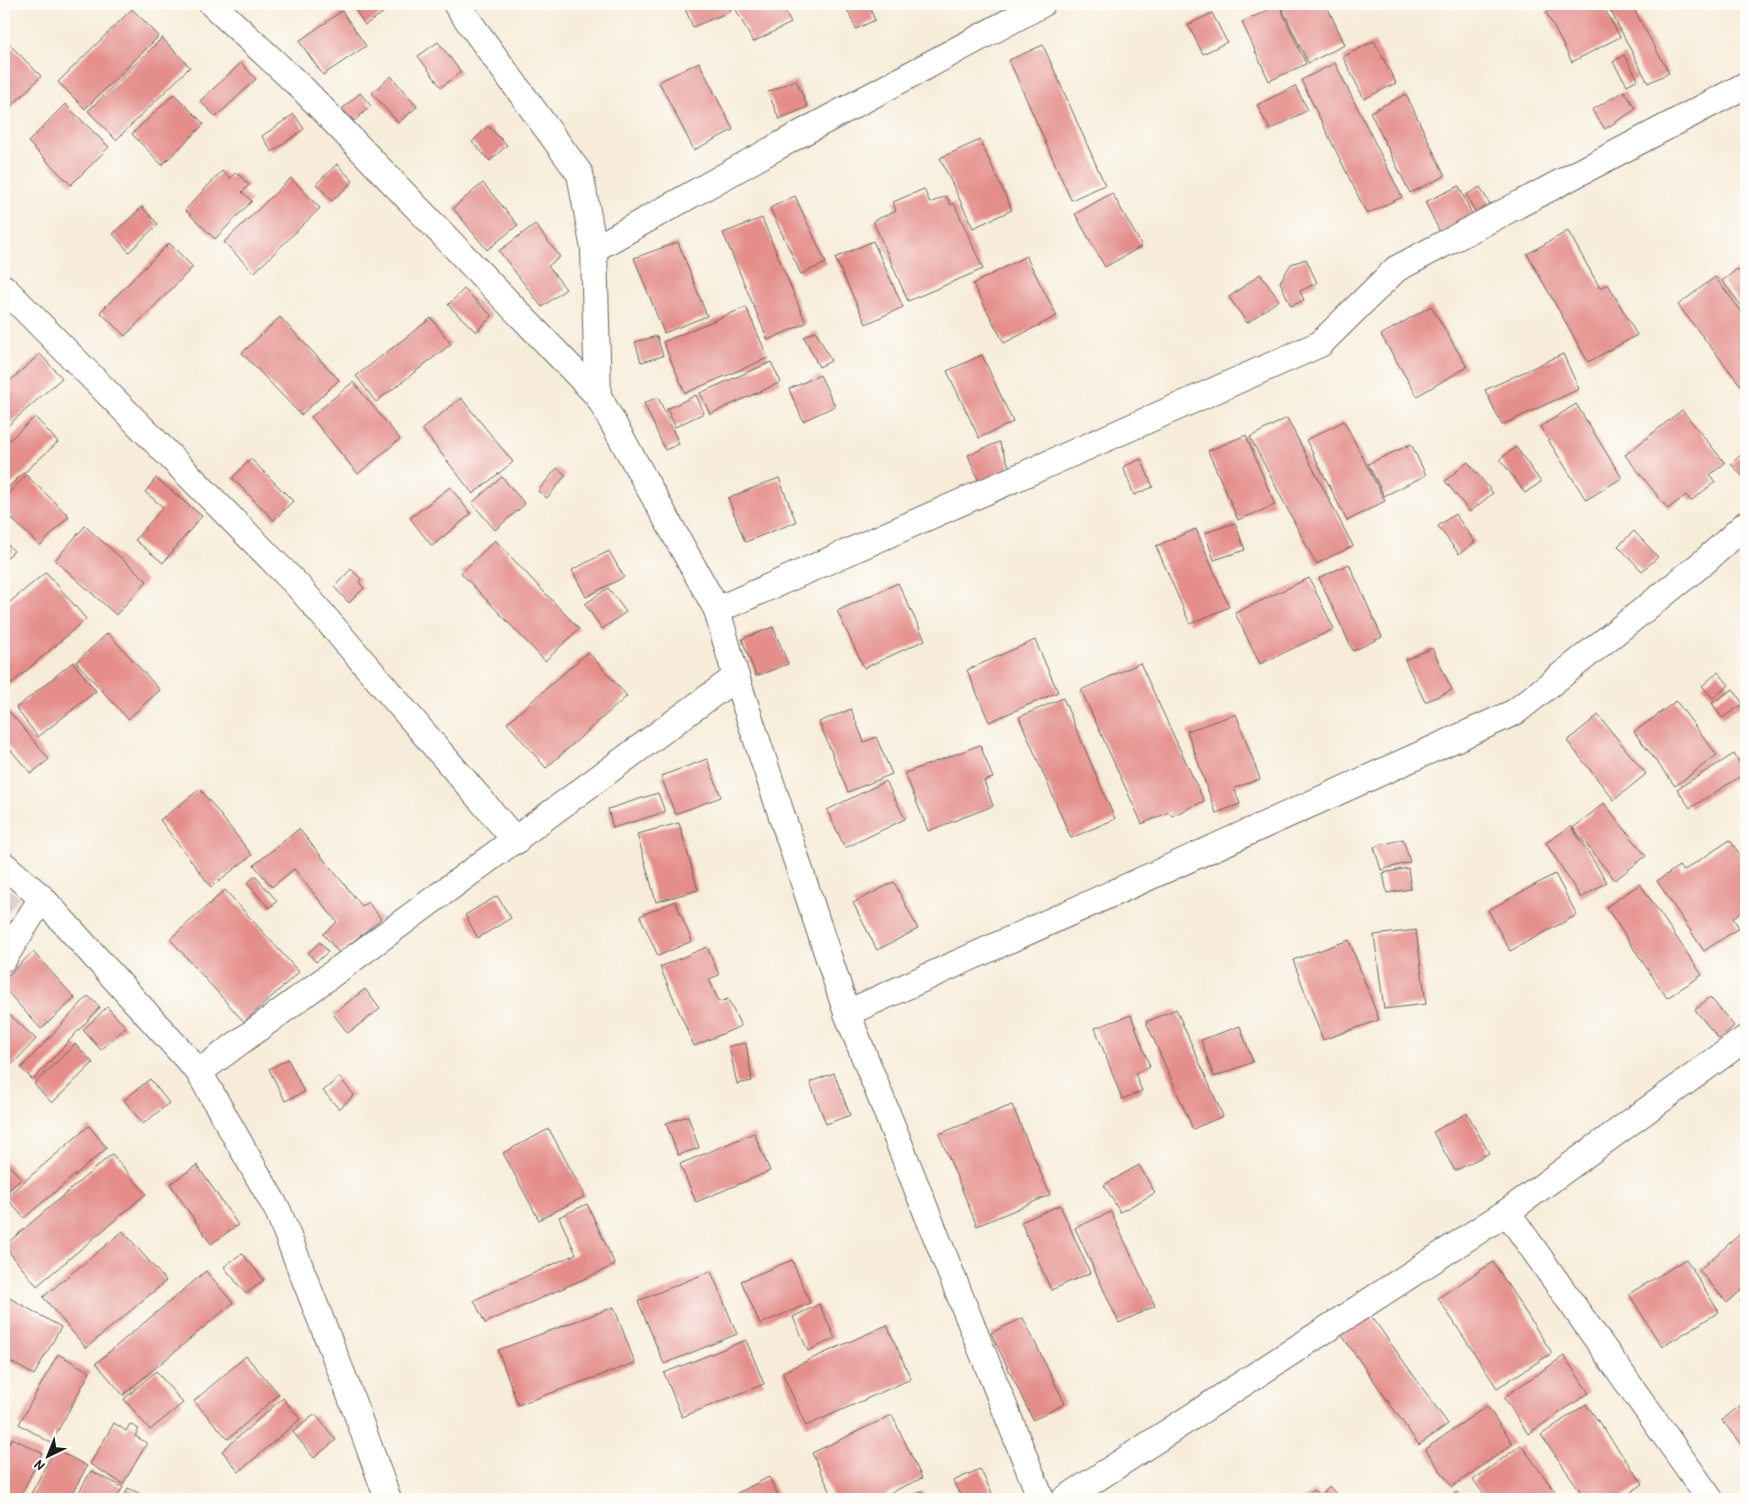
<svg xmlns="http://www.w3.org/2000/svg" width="1750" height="1503" font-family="'Patrick Hand',sans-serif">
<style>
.industrial{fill:#d1bfbd}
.building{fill:#e48d8a}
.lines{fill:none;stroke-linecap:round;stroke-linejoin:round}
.street-casing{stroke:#69655e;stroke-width:28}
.street{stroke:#fff;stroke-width:26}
</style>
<rect width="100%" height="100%" fill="#fdfcf7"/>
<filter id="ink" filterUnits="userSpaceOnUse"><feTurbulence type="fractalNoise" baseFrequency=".02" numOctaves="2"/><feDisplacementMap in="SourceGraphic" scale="10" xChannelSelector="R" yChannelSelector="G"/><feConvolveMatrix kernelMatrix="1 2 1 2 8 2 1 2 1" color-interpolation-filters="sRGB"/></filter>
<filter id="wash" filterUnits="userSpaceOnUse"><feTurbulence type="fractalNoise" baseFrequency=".0096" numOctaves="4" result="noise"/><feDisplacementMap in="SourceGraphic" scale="20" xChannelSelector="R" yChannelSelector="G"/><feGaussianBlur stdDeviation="1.12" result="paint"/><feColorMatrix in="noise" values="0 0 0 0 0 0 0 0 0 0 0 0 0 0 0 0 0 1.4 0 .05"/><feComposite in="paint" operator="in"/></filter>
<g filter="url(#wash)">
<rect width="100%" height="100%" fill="#f7ecd9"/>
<polygon class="industrial" points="4,885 19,897 4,917"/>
<g id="blocks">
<g class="building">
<polygon points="354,4 396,4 365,25 352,5"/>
<polygon points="683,4 728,4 731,11 693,27"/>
<polygon points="733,4 781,4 791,23 753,42"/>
<polygon points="854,4 868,4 875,20 856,29 846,7"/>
<polygon points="1280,4 1326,4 1345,45 1308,63"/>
<polygon points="1562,4 1602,4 1620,37 1572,62 1546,12"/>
<polygon points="1607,4 1631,4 1669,73 1648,83"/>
<polygon points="1279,5 1306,64 1269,81 1242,22"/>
<polygon points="132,9 159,36 85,109 58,82"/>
<polygon points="342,11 366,46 323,75 299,41"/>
<polygon points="1212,13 1227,42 1203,54 1188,25"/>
<polygon points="162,38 190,67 116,140 88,111"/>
<polygon points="4,39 41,76 4,114"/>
<polygon points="1374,41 1396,83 1364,99 1343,57"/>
<polygon points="438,42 461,72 441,87 418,56"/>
<polygon points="1043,45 1105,185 1071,200 1009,60"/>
<polygon points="1624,55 1638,79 1627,85 1613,62"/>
<polygon points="699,62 733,130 694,150 659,82"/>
<polygon points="241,63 256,79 216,117 200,101"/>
<polygon points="1335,63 1402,197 1367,214 1301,80"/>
<polygon points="391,76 417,107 398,123 372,93"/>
<polygon points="796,80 808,107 779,119 768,92"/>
<polygon points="1295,86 1308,110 1270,130 1257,105"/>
<polygon points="1624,91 1636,109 1605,129 1592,110"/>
<polygon points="360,93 371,106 354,121 342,109"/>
<polygon points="174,94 204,124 162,165 132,134"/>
<polygon points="1406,94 1445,176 1410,193 1370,112"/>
<polygon points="65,104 109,147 71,185 28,142"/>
<polygon points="294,114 304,129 272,152 262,136"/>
<polygon points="488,126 507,145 490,161 472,142"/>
<polygon points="980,140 1012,210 973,228 940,158"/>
<polygon points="337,164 353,181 332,201 316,184"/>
<polygon points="222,171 230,178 236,172 249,185 242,192 252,201 215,239 185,210"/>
<polygon points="291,178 320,208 254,273 224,242"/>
<polygon points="483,183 518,225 487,250 453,208"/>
<polygon points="1459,186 1473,216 1440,232 1425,202"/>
<polygon points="1480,187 1495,213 1480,221 1466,195"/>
<polygon points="924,189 930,203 946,196 951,205 954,203 983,269 908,301 873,221 896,211 893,202"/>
<polygon points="1112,193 1142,246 1105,267 1075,214"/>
<polygon points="795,196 826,263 801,274 770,208"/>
<polygon points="142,207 158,224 129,252 113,234"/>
<polygon points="762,218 806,323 768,340 723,233"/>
<polygon points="535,224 560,257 548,266 566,289 542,307 499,251"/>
<polygon points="1568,231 1600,288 1608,284 1637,335 1588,362 1527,254"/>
<polygon points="873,241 903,307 866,324 835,258"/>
<polygon points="678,242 707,316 664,333 634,258"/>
<polygon points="169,243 193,267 125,336 100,312"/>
<polygon points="1026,256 1057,316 1004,343 973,284"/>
<polygon points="1306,259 1317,283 1300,291 1304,300 1291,306 1280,282 1291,264"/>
<polygon points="1737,269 1746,280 1746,301 1741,305 1722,281"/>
<polygon points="1260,274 1279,300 1247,323 1229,297"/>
<polygon points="1715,277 1746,317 1746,392 1678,305"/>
<polygon points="464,289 492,316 476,332 448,305"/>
<polygon points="1431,306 1467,367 1417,396 1381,335"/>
<polygon points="746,307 768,358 685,393 663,342"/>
<polygon points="280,317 339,380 301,415 242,353"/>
<polygon points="431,318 451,344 376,402 356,376"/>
<polygon points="816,331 831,361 819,367 804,337"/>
<polygon points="657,336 663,356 641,362 635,342"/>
<polygon points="40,354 62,378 4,429 4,386"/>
<polygon points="1563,354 1579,389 1502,425 1485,390"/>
<polygon points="982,355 1013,422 979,438 947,371"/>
<polygon points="771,362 781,382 710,414 700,393"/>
<polygon points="820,375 835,406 803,421 789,389"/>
<polygon points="353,382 400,439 358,474 311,417"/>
<polygon points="696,395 704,413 675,427 667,409"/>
<polygon points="658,397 679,444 665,450 644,403"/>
<polygon points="461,398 513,462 473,494 422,429"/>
<polygon points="1576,404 1622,478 1586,500 1540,427"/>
<polygon points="1682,410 1725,463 1710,475 1715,482 1691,501 1686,495 1668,509 1625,455"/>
<polygon points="35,417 58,442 4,491 4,445"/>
<polygon points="1287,418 1353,546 1316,564 1250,437"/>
<polygon points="1344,421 1385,501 1347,521 1306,440"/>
<polygon points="1246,435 1275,505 1238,520 1208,451"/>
<polygon points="999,442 1010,468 979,482 968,455"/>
<polygon points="1411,444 1426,475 1384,496 1368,464"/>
<polygon points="1516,447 1541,482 1525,493 1500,459"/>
<polygon points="1746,450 1746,480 1731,464"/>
<polygon points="251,459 293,501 274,520 232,478"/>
<polygon points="1141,459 1153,487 1134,495 1123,467"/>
<polygon points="1468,462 1493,493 1470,512 1445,481"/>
<polygon points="557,468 566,475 547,498 538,491"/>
<polygon points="26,475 69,516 40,546 4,511 4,498"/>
<polygon points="502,477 525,504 495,530 472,503"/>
<polygon points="156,478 202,516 163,563 135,540 163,507 145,492"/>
<polygon points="779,478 796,522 745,542 728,498"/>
<polygon points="450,487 471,514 432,546 410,518"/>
<polygon points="1455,514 1475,542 1459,554 1438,526"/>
<polygon points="1235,523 1245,550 1214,560 1205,533"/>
<polygon points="85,526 147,581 116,615 55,560"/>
<polygon points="1196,529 1229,607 1190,624 1156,546"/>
<polygon points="1634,531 1658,557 1642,571 1618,546"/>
<polygon points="495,540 579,629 545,661 461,573"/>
<polygon points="4,541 14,551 4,561"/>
<polygon points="609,551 624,577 586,597 572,570"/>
<polygon points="1349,564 1382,637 1353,651 1319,578"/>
<polygon points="351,569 361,579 359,582 364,588 349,603 334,587"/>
<polygon points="46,572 86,619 4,690 4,607"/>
<polygon points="1309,578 1334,629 1260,664 1235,613"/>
<polygon points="898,583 925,640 864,668 837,611"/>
<polygon points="608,588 626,612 602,629 585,604"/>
<polygon points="773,627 788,664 756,676 742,639"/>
<polygon points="108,633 160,690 128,719 76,662"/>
<polygon points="1035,640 1058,692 989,722 967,670"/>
<polygon points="1432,648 1452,690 1425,702 1405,660"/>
<polygon points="588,652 627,696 546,768 507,723"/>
<polygon points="73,662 96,691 38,737 16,708"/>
<polygon points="1140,663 1204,801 1172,816 1169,812 1142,824 1081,690"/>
<polygon points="1718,672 1729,685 1713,698 1702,686"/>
<polygon points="1733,689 1743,704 1722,718 1712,703"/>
<polygon points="1063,698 1115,819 1071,838 1019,717"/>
<polygon points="1676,701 1717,755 1675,786 1634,732"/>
<polygon points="7,709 49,759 31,774 4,742 4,712"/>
<polygon points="851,709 864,742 876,737 892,774 848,792 819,722"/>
<polygon points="1236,714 1260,779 1234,788 1240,804 1216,813 1187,731"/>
<polygon points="1598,715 1646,774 1614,800 1567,741"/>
<polygon points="980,745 993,778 984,781 993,806 928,831 905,773"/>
<polygon points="1734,754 1746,773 1690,808 1677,789"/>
<polygon points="707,759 721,797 675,814 661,776"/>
<polygon points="886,781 905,819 845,848 827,810"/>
<polygon points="200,789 252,855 211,887 160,820"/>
<polygon points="658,793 665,812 613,828 608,809"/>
<polygon points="1604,803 1646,856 1615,880 1573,828"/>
<polygon points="679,823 698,890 656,902 637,834"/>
<polygon points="1571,826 1607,882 1581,898 1546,843"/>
<polygon points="299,829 362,906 368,902 381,919 339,953 323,934 337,922 294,869 272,887 254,865"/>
<polygon points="1403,839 1410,862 1381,870 1374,847"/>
<polygon points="1730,840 1746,864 1746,909 1733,918 1739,928 1704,951 1657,881 1679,866 1683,871"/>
<polygon points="1408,868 1411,889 1387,893 1383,873"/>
<polygon points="1555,874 1577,915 1510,951 1488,910"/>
<polygon points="255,876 277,901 269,908 247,883"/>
<polygon points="894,882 918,929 877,950 853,903"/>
<polygon points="1640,884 1702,975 1667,998 1606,907"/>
<polygon points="225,890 299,972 244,1022 170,939"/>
<polygon points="497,896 511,918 478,938 465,915"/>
<polygon points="675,901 692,941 658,956 640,916"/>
<polygon points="1416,930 1426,1004 1384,1009 1374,935"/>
<polygon points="1349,940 1379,1020 1323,1040 1293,960"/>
<polygon points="320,942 328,952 316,962 308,953"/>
<polygon points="707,947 719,975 709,979 719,1002 728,999 741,1026 694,1046 660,967"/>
<polygon points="33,952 75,998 41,1029 4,988 4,979"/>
<polygon points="365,989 380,1009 348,1033 333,1014"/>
<polygon points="88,996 100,1007 33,1080 21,1068"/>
<polygon points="1710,997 1734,1026 1719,1039 1695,1010"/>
<polygon points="107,1007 126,1027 101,1050 83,1030"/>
<polygon points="1176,1009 1223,1116 1193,1129 1146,1022"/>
<polygon points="9,1014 36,1039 7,1070 4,1066 4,1019"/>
<polygon points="1131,1015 1150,1067 1135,1073 1142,1091 1122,1099 1095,1028"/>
<polygon points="1240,1026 1253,1062 1214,1077 1201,1040"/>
<polygon points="746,1043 752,1081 737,1084 729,1046"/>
<polygon points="75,1044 93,1063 52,1103 34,1084"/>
<polygon points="288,1059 304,1092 285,1101 269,1069"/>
<polygon points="834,1073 850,1115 826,1124 810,1082"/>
<polygon points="339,1077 354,1095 339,1109 323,1091"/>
<polygon points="150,1079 169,1103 143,1124 124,1100"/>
<polygon points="1012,1105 1050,1195 977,1226 939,1134"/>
<polygon points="1467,1113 1489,1153 1455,1171 1433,1132"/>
<polygon points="688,1116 699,1148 678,1155 666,1123"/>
<polygon points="89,1126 107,1148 24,1218 6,1197"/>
<polygon points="549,1129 585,1196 539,1220 503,1153"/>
<polygon points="754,1133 770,1171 696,1202 680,1164"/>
<polygon points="112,1154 146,1194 37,1286 4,1246"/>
<polygon points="4,1159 21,1179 4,1195"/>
<polygon points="197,1165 238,1225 211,1244 170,1184"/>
<polygon points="1139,1165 1155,1193 1120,1212 1104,1185"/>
<polygon points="587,1204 615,1265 485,1323 474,1300 576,1254 559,1217"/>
<polygon points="1060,1205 1090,1273 1051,1290 1021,1222"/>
<polygon points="1111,1212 1155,1306 1119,1323 1075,1228"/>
<polygon points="1746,1229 1746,1286 1727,1303 1699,1270"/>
<polygon points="123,1231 166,1281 86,1348 43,1297"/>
<polygon points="242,1253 264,1280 246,1294 224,1267"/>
<polygon points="1686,1259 1719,1312 1662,1347 1629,1294"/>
<polygon points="792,1260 810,1303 760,1324 741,1281"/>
<polygon points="1493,1262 1552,1353 1497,1388 1438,1298"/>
<polygon points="206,1271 233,1303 123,1395 96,1363"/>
<polygon points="711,1271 737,1334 664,1364 638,1301"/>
<polygon points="1746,1295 1746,1308 1740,1300"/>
<polygon points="6,1296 61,1327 34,1375 4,1358 4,1301"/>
<polygon points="819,1304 835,1338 808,1351 793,1317"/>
<polygon points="614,1307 635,1363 518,1405 498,1350"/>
<polygon points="1367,1310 1448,1424 1419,1445 1338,1330"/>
<polygon points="1023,1318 1065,1404 1033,1420 991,1333"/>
<polygon points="887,1325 911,1379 806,1426 782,1372"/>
<polygon points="746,1340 764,1384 682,1417 664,1373"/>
<polygon points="58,1354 90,1372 51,1443 19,1424"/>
<polygon points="246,1356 279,1394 228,1439 194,1401"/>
<polygon points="1564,1356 1589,1393 1528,1434 1504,1397"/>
<polygon points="156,1371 183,1403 150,1430 124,1399"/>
<polygon points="283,1398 300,1419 239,1472 222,1451"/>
<polygon points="1746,1401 1746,1451 1722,1420"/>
<polygon points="1586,1404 1643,1484 1621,1499 1586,1499 1541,1435"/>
<polygon points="1487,1406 1513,1444 1452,1487 1425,1449"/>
<polygon points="315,1414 336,1440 314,1458 293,1432"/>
<polygon points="892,1415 922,1478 877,1499 834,1499 812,1453"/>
<polygon points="114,1423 126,1431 130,1424 139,1429 135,1436 147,1443 123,1484 90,1464"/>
<polygon points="12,1438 42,1453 19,1499 4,1499 4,1453"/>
<polygon points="1521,1445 1556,1493 1548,1499 1488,1499 1473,1480"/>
<polygon points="55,1449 87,1466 69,1499 28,1499"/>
<polygon points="980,1469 995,1499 962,1499 953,1481"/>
<polygon points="91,1471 123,1487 116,1499 75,1499"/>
<polygon points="769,1477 780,1499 726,1499"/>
<polygon points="1330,1487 1341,1499 1303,1499 1314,1490 1319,1496"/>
<polygon points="128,1488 151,1499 123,1499"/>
<polygon points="922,1491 926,1499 905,1499"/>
<polygon points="1457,1492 1462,1499 1446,1499"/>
</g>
</g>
</g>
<g filter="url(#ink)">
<use href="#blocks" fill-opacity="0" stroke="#69655e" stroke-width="1"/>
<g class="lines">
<defs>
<g id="street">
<polyline points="212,4 304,90 598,396"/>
<polyline points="456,4 580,174 594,249 598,396 717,610 736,677 847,1013 1041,1499"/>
<polyline points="594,249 800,134 1042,4"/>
<polyline points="4,288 298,586 516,841"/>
<polyline points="717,610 1320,344 1396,269 1746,85"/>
<polyline points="4,865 42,898 199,1072 278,1211 346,1384 388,1499"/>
<polyline points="4,958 42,898"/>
<polyline points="847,1013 1515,712 1704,562 1746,524"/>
<polyline points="199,1072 736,677"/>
<polyline points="1507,1212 1710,1499"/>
<polyline points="1065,1499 1507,1212 1746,1038"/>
</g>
</defs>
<use href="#street" class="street-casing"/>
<use href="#street" class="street"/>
</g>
</g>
<rect width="1750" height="1503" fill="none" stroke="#fdfcf7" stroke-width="20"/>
<g transform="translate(48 1456) rotate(223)" stroke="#fdfcf7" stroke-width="4" paint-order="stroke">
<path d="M0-4L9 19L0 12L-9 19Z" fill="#1c1c1c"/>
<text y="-8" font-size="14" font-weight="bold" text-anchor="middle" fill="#1c1c1c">N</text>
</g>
</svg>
